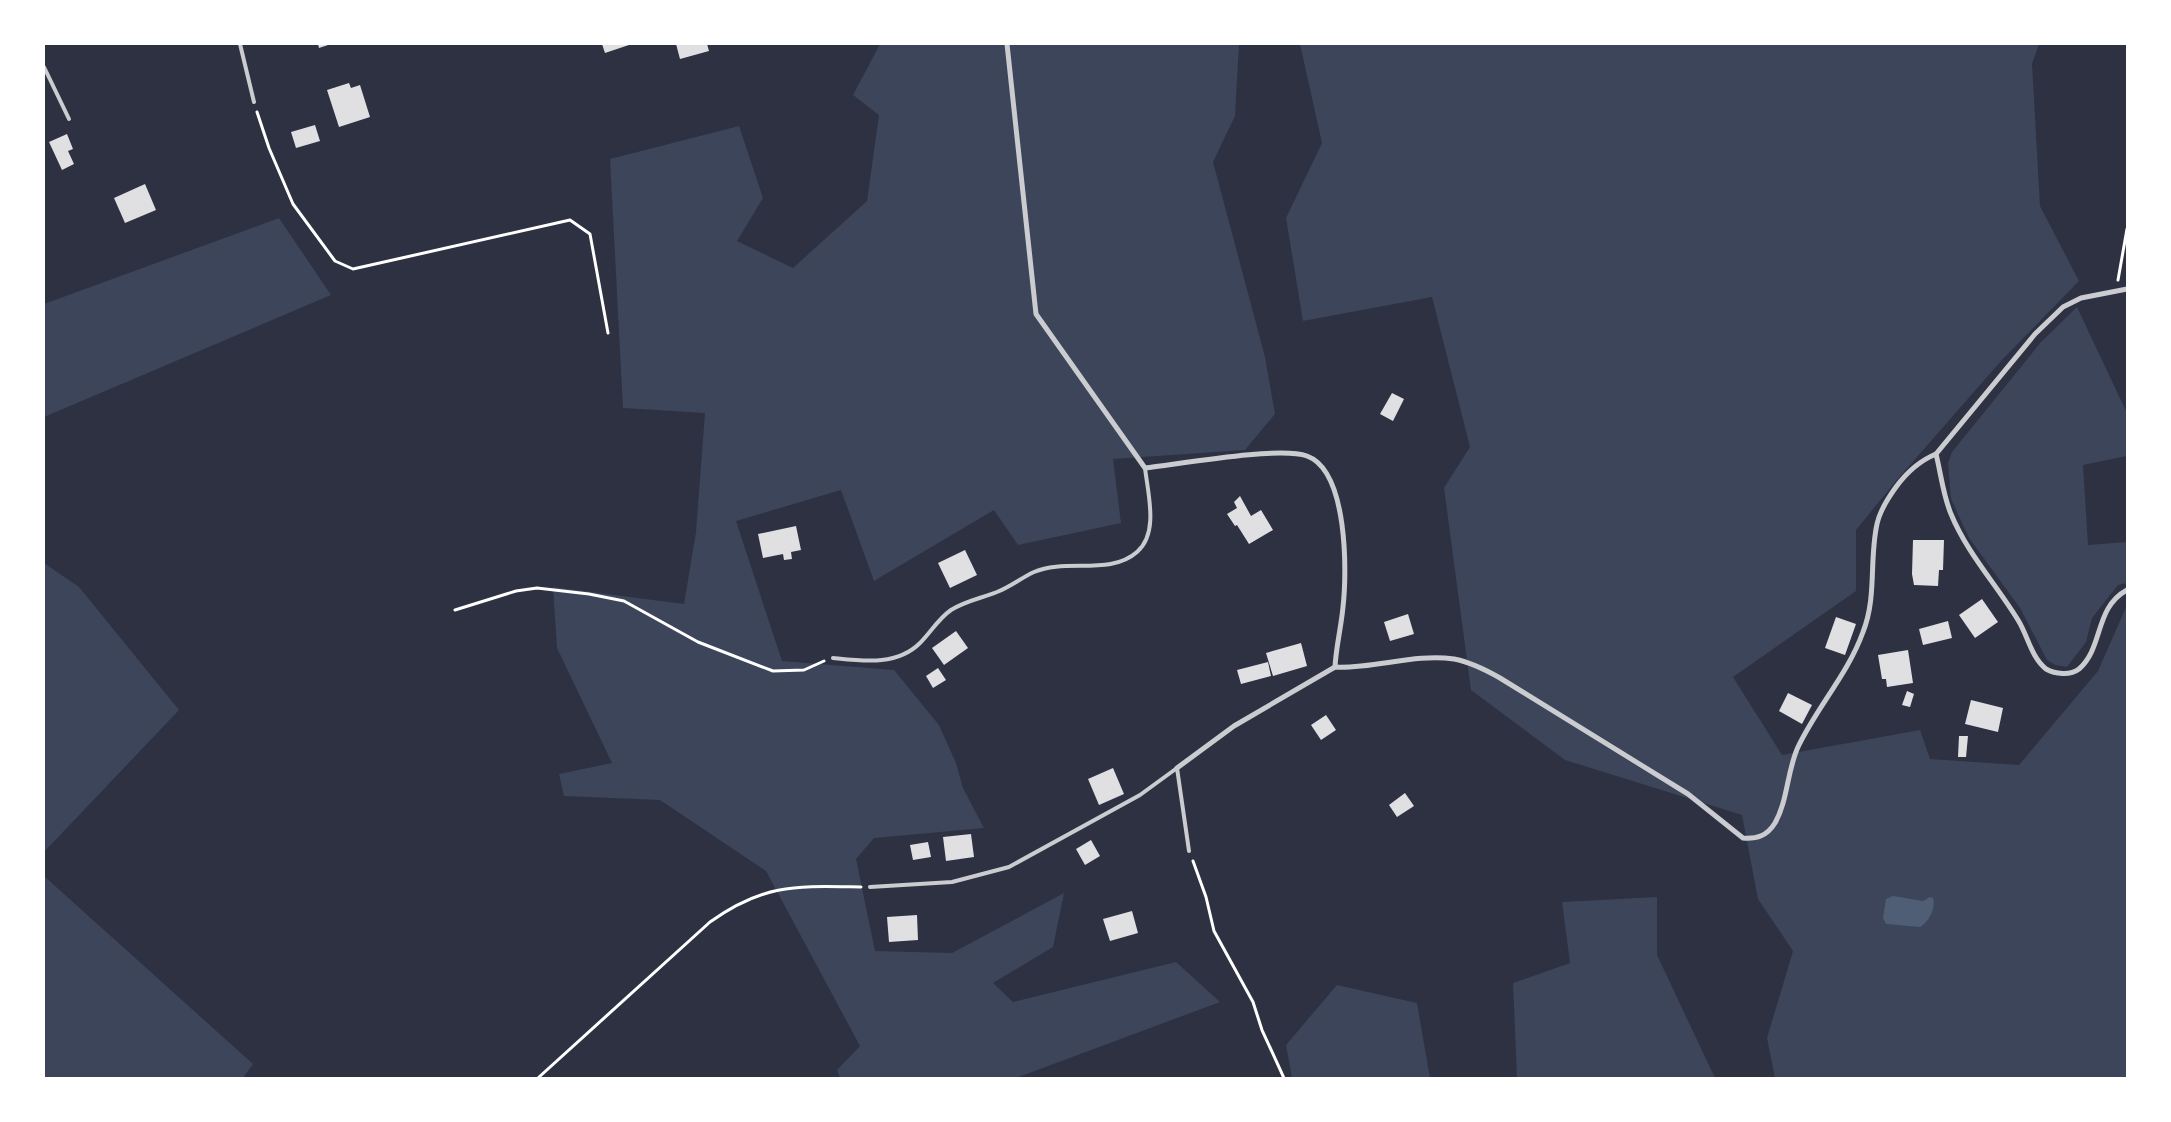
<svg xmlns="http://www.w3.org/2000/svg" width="2171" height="1122" font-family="Arial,sans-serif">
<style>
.green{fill:#3c4559}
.water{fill:#4f5d75}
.building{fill:#e0e0e3}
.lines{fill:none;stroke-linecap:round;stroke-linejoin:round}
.path{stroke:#fff;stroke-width:3}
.service{stroke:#caccd0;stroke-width:4}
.minor{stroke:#caccd0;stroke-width:5}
</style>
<rect width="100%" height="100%" fill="#2d3142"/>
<g class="green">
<polygon points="880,44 1239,44 1235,116 1213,162 1265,357 1275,414 1245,450 1113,459 1121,523 1018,545 994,510 874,581 841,490 736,521 782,661 894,670 939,725 956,763 963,788 984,828 874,838 856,859 875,951 952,953 1064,893 1053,947 993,983 1013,1002 1176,962 1220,1002 1016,1078 840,1078 837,1070 860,1046 766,871 660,800 564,796 559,774 612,763 557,648 553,587 684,604 696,532 705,413 623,408 610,159 739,126 763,198 737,241 793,268 867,201 879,115 853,95"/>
<polygon points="1300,44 2039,44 2032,64 2040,206 2079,281 2001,361 1896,481 1856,530 1856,591 1733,677 1782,755 1920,730 1930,759 2019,765 2098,671 2127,605 2127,1078 1775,1078 1767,1038 1793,951 1758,899 1742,815 1565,760 1471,690 1444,488 1470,447 1432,297 1303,321 1286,218 1322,143"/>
<polygon points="279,218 331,295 44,417 44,304"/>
<polygon points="2077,307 2127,413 2127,456 2083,465 2088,545 2127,542 2127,583 2118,585 2092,618 2086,642 2067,667 2055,665 2047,660 2020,608 1969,538 1951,499 1948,463 1952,452 2041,342"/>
<polygon points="44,563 79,587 179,710 44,852"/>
<polygon points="44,876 253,1064 243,1078 44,1078"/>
<polygon points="1657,897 1657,955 1715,1078 1517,1078 1513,983 1570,963 1562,902"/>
<polygon points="1337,985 1417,1003 1430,1078 1292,1078 1286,1045"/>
</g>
<path class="water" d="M 1893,896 L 1923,901 L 1930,897 L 1933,898 C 1936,908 1929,922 1920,927 L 1886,924 L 1883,918 L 1886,899 Z"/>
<g class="building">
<polygon points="318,44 331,44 319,48"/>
<polygon points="602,44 632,44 605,53"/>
<polygon points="676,44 707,44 709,51 680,59"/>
<polygon points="349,83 351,88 360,85 370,117 339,127 327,90"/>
<polygon points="315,125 320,141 296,148 291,132"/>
<polygon points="67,134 73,149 68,151 74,164 62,170 49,142"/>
<polygon points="145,184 156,210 125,223 114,198"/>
<polygon points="1392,393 1404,399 1393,421 1380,414"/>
<polygon points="1240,496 1251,516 1261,510 1273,530 1249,544 1237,525 1235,526 1227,514 1237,508 1234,502"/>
<polygon points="796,526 801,550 791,552 792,559 784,560 783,554 763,558 758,534"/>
<polygon points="1913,540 1944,540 1943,570 1939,570 1938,586 1914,585 1912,574"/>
<polygon points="965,550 977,575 950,588 938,563"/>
<polygon points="1982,599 1998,622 1975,638 1959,615"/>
<polygon points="1408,614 1414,634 1390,641 1384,622"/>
<polygon points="1836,617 1856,624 1845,655 1825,648"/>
<polygon points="1948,621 1952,638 1923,645 1919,629"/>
<polygon points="956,631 968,648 944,665 932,648"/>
<polygon points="1301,643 1307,666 1273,676 1266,653"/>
<polygon points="1908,650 1913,683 1887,687 1886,679 1882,679 1878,655"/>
<polygon points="1268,662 1271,676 1241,684 1237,670"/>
<polygon points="938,668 946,680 933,688 926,676"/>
<polygon points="1907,691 1914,694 1910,707 1902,705"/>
<polygon points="1788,693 1812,705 1802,724 1779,711"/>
<polygon points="1971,700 2003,708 1998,732 1965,724"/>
<polygon points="1326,715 1336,730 1321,740 1311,725"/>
<polygon points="1959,736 1968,736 1966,757 1958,757"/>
<polygon points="1113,768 1124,794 1099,805 1088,779"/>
<polygon points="1405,793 1414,806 1397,817 1389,805"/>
<polygon points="971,834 974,857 946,861 943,837"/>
<polygon points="1091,840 1100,856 1085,865 1076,849"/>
<polygon points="928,842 931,857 913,860 910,845"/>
<polygon points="1132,911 1138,933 1110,941 1103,919"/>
<polygon points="917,915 918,940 889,942 887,917"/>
</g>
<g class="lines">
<g class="path">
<polyline points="257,112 269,148 293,204 335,261 353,269 570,220 590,234 608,333"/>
<polyline points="2118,280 2127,229"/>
<polyline points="455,610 516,591 537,588 589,594 624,601 698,642 773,671 804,670 824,661"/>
<polyline points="1193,861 1206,897 1214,931 1253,1002 1262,1030 1284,1078"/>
<path d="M 538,1078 L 710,922 C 765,883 797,886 861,887"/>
</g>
<g class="service">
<polyline points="240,44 254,102"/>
<polyline points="44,67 69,119"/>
<path d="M 833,658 C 863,661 897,666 920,643 C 931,632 938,619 951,610 C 965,601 982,598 997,592 C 1010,587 1021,578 1034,572 C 1066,558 1110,576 1137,552 C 1159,533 1148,494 1145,468"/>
<polyline points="870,887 952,882 1009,867 1140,795 1177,768 1189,851"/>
</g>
<g class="minor">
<path d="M 1007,44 L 1036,314 L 1145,468 C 1180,464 1279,446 1307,456 C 1348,471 1347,572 1343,607 C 1341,628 1336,647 1335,667"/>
<path d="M 1936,454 C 1941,474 1943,495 1951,514 C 1967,553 1996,584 2018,620 C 2028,636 2031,657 2046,669 C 2055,674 2070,676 2079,669 C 2104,647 2094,608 2127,590"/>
<path d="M 1177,768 L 1234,726 L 1335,667 C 1374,669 1415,653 1454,659 C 1470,662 1486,670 1500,678 L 1688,794 L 1743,838 C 1757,839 1767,836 1775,823 C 1788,800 1787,771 1798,747 C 1817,707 1848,674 1863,632 C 1877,597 1869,560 1877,524 C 1880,510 1888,498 1896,487 C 1907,472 1919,461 1936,454 L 2035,334 L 2063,307 L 2081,298 L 2127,289"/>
</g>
</g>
<rect width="2171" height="1122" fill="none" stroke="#ffffff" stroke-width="90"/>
</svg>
